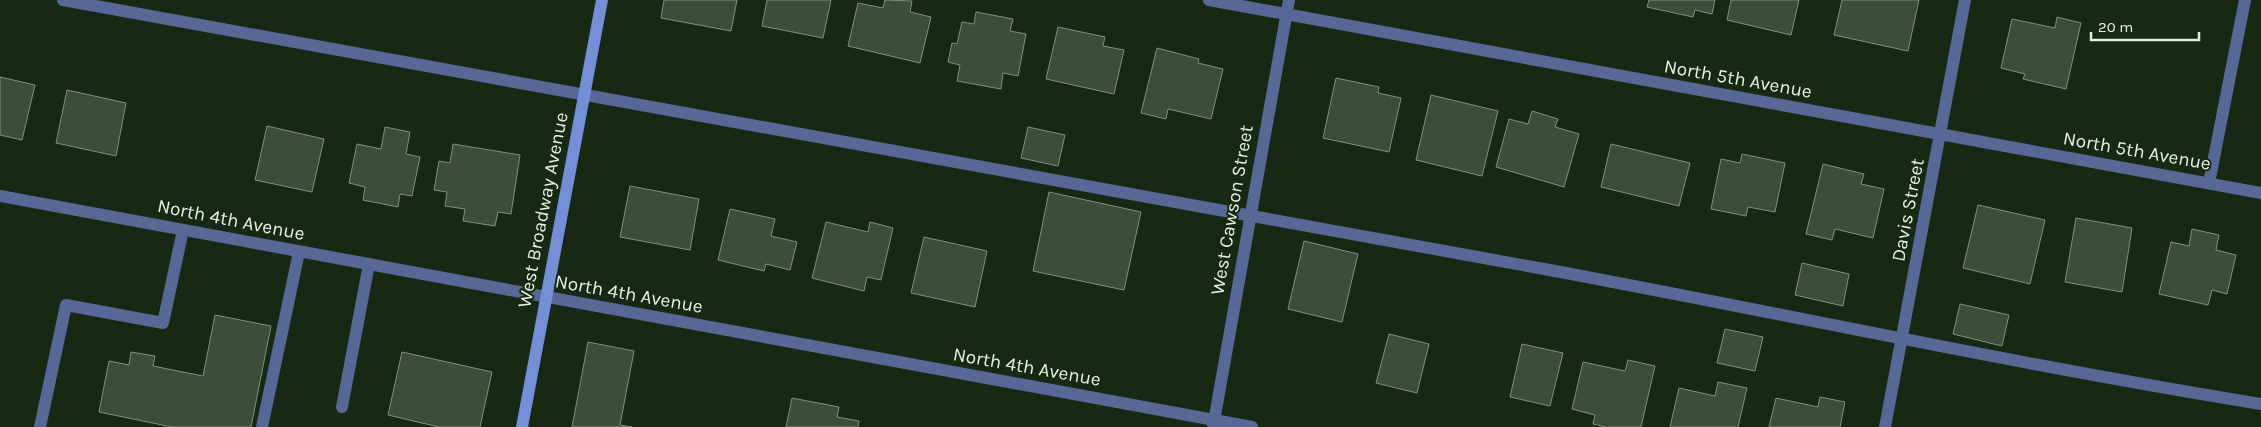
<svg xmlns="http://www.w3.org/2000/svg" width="2261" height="427" font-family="Karla,sans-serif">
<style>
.building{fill:#3c4e37;stroke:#7e9279}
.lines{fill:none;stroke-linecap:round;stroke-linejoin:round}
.service{stroke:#566896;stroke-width:12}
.minor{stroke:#566896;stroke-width:12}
.secondary{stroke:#728fd8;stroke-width:12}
.labels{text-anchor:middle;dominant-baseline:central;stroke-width:4;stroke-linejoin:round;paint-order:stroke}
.street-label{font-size:19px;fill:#e5f0e2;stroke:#182913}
</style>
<rect width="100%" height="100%" fill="#182913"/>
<g class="building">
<polygon points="664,0 737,0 731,31 661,18"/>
<polygon points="767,0 831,0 823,38 762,26"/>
<polygon points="885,0 912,1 910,12 931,17 920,63 848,46 858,3 883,8"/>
<polygon points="1649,0 1715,0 1712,14 1695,10 1693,17 1647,7"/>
<polygon points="1731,0 1799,0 1791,35 1727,20"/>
<polygon points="1842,0 1919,0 1908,51 1834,35"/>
<polygon points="976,12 1013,19 1010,31 1026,34 1018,76 1003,73 1001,89 957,81 960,65 948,62 952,43 957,44 962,22 974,24"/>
<polygon points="2057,17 2081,23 2066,89 2023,79 2025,74 2001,68 2012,19 2055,28"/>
<polygon points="1058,27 1105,37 1103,46 1124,50 1114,94 1046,79"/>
<polygon points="1157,48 1199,59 1198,63 1223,69 1211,119 1168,109 1166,119 1141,113"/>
<polygon points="0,77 35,85 22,140 0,135"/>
<polygon points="1336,78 1379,87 1378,93 1401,98 1389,152 1323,138"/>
<polygon points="67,90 126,103 116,156 56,143"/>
<polygon points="1431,95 1498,111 1482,176 1416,160"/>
<polygon points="1532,111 1558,119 1555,127 1579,134 1564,187 1496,167 1509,119 1528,124"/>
<polygon points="267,126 324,139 312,192 255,180"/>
<polygon points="385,127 410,132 406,154 420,157 412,196 400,194 398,207 363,200 365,187 349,183 357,144 381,149"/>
<polygon points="1028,127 1065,135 1058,166 1021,158"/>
<polygon points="453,144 520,155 511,214 498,212 495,226 463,221 465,209 445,206 447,192 434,190 439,161 450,163"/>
<polygon points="1611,144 1690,163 1679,206 1601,187"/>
<polygon points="1742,154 1785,163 1775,212 1748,207 1746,216 1711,209 1721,159 1740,163"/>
<polygon points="1823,164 1864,174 1861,184 1884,189 1873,238 1835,229 1832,240 1806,234"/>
<polygon points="630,186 699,199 690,250 620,237"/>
<polygon points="1049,192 1141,212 1124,290 1033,271"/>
<polygon points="1978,205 2045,220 2030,284 1963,268"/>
<polygon points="730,209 775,219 771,236 797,242 790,270 766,264 764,271 718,260"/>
<polygon points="2076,218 2132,228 2122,292 2065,282"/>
<polygon points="826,222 868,232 870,222 893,228 881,280 867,277 864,291 812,278"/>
<polygon points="2192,229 2219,235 2216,250 2236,255 2227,294 2212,290 2208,305 2159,294 2171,242 2189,246"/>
<polygon points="924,237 987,251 975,307 911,293"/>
<polygon points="1304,241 1358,254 1342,322 1288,309"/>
<polygon points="1802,263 1849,274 1843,306 1795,295"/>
<polygon points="1960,304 2009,315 2002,346 1953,334"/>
<polygon points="215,315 271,326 251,427 172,427 99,412 109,361 129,365 131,352 155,356 153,366 203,376"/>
<polygon points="1725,329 1763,337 1755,371 1717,363"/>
<polygon points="1389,334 1429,344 1417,393 1376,383"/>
<polygon points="588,342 634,351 620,425 632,427 572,427"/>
<polygon points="1522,344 1563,353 1550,406 1510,397"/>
<polygon points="402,352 492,372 480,427 439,427 388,415"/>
<polygon points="1628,360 1655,366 1641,427 1606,427 1593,424 1595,415 1572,409 1583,362 1625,371"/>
<polygon points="1718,382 1747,388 1738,427 1670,427 1679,388 1715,396"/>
<polygon points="1820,397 1845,402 1840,427 1769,427 1776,398 1818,407"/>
<polygon points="792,398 839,407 837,417 859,421 858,427 786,427"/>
</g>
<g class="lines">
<g class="service">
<path d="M 63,0 C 560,91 1058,178 1555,271 C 1790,315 2025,366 2261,404"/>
<polyline points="2209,183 2245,0"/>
<polyline points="342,407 369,264"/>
<polyline points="40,427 66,305 163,323 183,230"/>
<polyline points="262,427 299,252"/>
</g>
<g class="minor">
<polyline points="1209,0 2261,193"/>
<polyline points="0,196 1252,427"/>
<polyline points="1213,427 1289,0"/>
<polyline points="1885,427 1965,0"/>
</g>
<polyline class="secondary" points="522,427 602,0"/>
</g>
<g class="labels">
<g class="street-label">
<text transform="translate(1738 79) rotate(10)">North 5th Avenue</text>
<text transform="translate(2137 151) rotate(10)">North 5th Avenue</text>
<text transform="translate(543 210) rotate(-79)">West Broadway Avenue</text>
<text transform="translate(1232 210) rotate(-80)">West Cawson Street</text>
<text transform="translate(1908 210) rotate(-79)">Davis Street</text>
<text transform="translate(231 220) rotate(11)">North 4th Avenue</text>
<text transform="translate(629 294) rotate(10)">North 4th Avenue</text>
<text transform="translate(1027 367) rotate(10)">North 4th Avenue</text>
</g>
</g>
<path d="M2091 32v8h108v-8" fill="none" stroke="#e5f0e2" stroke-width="2.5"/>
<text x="2098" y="32" font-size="15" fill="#e5f0e2" stroke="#182913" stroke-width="4" paint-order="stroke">20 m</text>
</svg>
